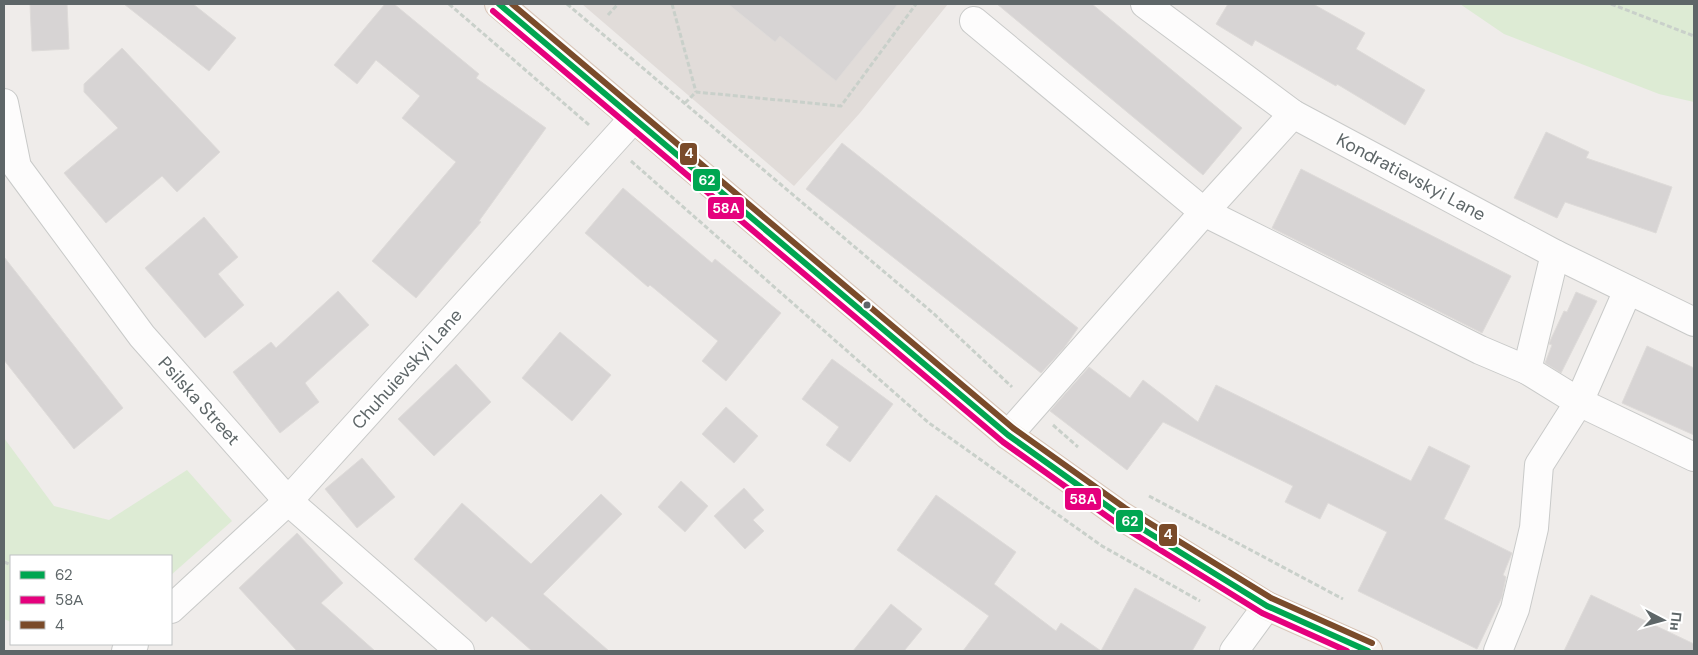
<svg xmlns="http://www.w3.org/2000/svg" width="1698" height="655" font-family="'DM Sans',sans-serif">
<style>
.education{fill:#e1dcd9}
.green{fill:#ddebd4}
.building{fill:#d7d4d4;stroke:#dedbd9}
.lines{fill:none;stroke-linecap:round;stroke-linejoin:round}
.minor-casing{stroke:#c9cac9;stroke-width:30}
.major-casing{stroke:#d8c4b6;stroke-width:30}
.path{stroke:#c9d0ca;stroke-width:3;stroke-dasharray:5 2.5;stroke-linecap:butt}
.minor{stroke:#fdfcfc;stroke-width:28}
.major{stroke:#f4efe9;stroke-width:28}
.bus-1-casing{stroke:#fff;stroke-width:10}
.bus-2-casing{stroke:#fff;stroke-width:10}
.bus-3-casing{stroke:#fff;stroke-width:10}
.bus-1{stroke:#00a651;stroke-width:6}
.bus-2{stroke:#e5007d;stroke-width:6}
.bus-3{stroke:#7a4b2a;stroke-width:6}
.bus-dot{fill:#5e6668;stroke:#fff;stroke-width:2}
.labels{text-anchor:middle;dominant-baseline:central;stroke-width:5;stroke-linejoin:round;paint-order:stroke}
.street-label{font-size:18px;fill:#5e6668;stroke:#fff}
.line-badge{stroke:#fff;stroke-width:2}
.badge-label{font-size:14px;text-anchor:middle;font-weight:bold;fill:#fff}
</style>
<rect width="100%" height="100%" fill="#efecea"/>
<polygon class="education" points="582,4 948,4 859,114 794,186"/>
<g class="green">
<polygon points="1460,4 1694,4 1694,102 1659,94 1504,34"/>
<polygon points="4,438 54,506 109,520 187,470 232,521 171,575 171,556 11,556 11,622 4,619"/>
</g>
<g class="building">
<polygon points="30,4 67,4 69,49 32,51"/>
<polygon points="124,4 193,4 236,38 209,71"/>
<polygon points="385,4 394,4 479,74 476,78 546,128 479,221 481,222 416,298 372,261 456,162 402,118 420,96 376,60 357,84 334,65"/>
<polygon points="728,4 898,4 836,81 780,36 775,42"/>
<polygon points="997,4 1092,4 1242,128 1203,175"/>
<polygon points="1228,4 1313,4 1365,33 1356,49 1425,90 1405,125 1337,84 1336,86 1255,40 1252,46 1216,24"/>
<polygon points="122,48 220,152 177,192 162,176 106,223 64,173 118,128 84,92 84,84"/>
<polygon points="1546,132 1589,152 1586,158 1672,187 1656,233 1565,202 1557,218 1514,198"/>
<polygon points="842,143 1078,328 1064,348 1041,373 806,189"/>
<polygon points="1301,169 1511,276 1482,333 1272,228"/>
<polygon points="623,188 712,263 715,259 781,313 726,381 702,361 718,341 650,285 648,287 585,233"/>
<polygon points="204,217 238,257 218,274 244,305 205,338 145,268"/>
<polygon points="4,257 123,408 74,449 4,360"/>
<polygon points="338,291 369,325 305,383 319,402 280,433 233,372 271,342 276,348"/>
<polygon points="1576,292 1597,301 1561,373 1545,363 1552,345 1549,344 1551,339 1564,311 1567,312"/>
<polygon points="560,332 611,375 572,421 522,378"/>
<polygon points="1647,346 1694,368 1694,435 1622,403"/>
<polygon points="832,359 893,404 850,462 826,445 839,427 802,399"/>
<polygon points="456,364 491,402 434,456 398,419"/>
<polygon points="1089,367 1130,398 1143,380 1198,422 1216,385 1411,481 1429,446 1470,466 1444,519 1512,553 1503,575 1506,577 1502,597 1477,649 1358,591 1387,532 1328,503 1320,519 1285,502 1293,486 1163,422 1127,470 1050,411"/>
<polygon points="726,407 758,436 734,463 702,434"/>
<polygon points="362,458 395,497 357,528 325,489"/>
<polygon points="681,481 708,506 685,532 658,507"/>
<polygon points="744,488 764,510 753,520 764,531 745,549 714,516"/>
<polygon points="601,494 622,514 543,594 609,651 532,651 492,616 486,622 414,559 462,503 531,564"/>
<polygon points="936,495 1016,552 994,584 1056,631 1061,623 1101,651 1135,588 1206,627 1192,651 963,651 989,616 897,550"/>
<polygon points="297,533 343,583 321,603 375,651 297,651 239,588"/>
<polygon points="1591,595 1694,644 1694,651 1564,651"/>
<polygon points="891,604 922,629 904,651 853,651"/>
</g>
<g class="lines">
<defs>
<g id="minor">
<polyline points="1145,4 1293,114 1555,254 1694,322"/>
<polyline points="974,21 1204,212 1480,350 1527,370 1579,402 1694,457"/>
<polyline points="4,103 17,167 142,336 288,501 460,651"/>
<polyline points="1527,370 1555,254"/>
<polyline points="1008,435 1204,212 1293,114"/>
<polyline points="171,609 288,501 633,119"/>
<polyline points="126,651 134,644"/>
<polyline points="1234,651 1267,606"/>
<polyline points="1498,651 1515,609 1534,528 1539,465 1579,402 1628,290"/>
</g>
<polyline id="major" points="499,4 1008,435 1120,515 1267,606 1368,651"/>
</defs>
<use href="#minor" class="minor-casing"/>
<use href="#major" class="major-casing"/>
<g class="path">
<polyline points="449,4 589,125"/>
<polyline points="567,4 933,313 1012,387"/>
<polyline points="672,4 696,92"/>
<polyline points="1611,4 1694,36"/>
<polyline points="608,15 618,4"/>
<polyline points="685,103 696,92 841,106 916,4"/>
<polyline points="631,161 929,423 1102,546 1200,601"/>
<polyline points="1053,425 1078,447"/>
<polyline points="1149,496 1343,599"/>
<polyline points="4,562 11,565"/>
</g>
<use href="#minor" class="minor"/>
<use href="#major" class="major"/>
<defs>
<polyline id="bus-1" points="499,4 1008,435 1120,515 1267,606 1368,651"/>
<polyline id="bus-2" points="493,11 1003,442 1115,522 1262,613 1347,651"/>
<polyline id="bus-3" points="512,4 1013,428 1125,508 1271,598 1372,643"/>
</defs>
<use href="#bus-1" class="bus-1-casing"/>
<use href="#bus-2" class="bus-2-casing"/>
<use href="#bus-3" class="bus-3-casing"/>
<use href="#bus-1" class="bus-1"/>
<use href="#bus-2" class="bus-2"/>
<use href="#bus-3" class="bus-3"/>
</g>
<circle class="bus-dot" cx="867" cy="305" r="4.5"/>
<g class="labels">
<g class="street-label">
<text transform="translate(1411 177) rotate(28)">Kondratievskyi Lane</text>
<text transform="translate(407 369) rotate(-48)">Chuhuievskyi Lane</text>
<text transform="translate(199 401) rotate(48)">Psilska Street</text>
</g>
</g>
<g class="line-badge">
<rect x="679" y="142" width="19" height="24" rx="5" fill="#7a4b2a"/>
<rect x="692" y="168" width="29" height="24" rx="5" fill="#00a651"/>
<rect x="707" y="196" width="38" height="24" rx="5" fill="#e5007d"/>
<rect x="1064" y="487" width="38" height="24" rx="5" fill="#e5007d"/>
<rect x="1115" y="509" width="29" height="24" rx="5" fill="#00a651"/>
<rect x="1158" y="523" width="20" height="24" rx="5" fill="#7a4b2a"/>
</g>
<g class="badge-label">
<text x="689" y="158">4</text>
<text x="707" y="185">62</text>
<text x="726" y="213">58А</text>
<text x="1083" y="504">58А</text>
<text x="1130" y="526">62</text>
<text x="1168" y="539">4</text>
</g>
<rect width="1698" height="655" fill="none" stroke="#5e6668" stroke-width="10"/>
<rect x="10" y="555" width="162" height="90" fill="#ffffff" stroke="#bfc2c3"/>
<rect x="20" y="571" width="25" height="8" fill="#00a651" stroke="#bfc2c3"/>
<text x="55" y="580" font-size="15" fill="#5e6668">62</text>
<rect x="20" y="596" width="25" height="8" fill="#e5007d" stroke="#bfc2c3"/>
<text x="55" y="605" font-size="15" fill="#5e6668">58А</text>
<rect x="20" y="621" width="25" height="8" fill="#7a4b2a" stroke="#bfc2c3"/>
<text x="55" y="630" font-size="15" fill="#5e6668">4</text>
<g transform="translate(1663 620) rotate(96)" stroke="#ffffff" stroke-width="4" paint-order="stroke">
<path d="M0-4L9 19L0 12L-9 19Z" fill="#5e6668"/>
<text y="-8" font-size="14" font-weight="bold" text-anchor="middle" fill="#5e6668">Пн</text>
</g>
</svg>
